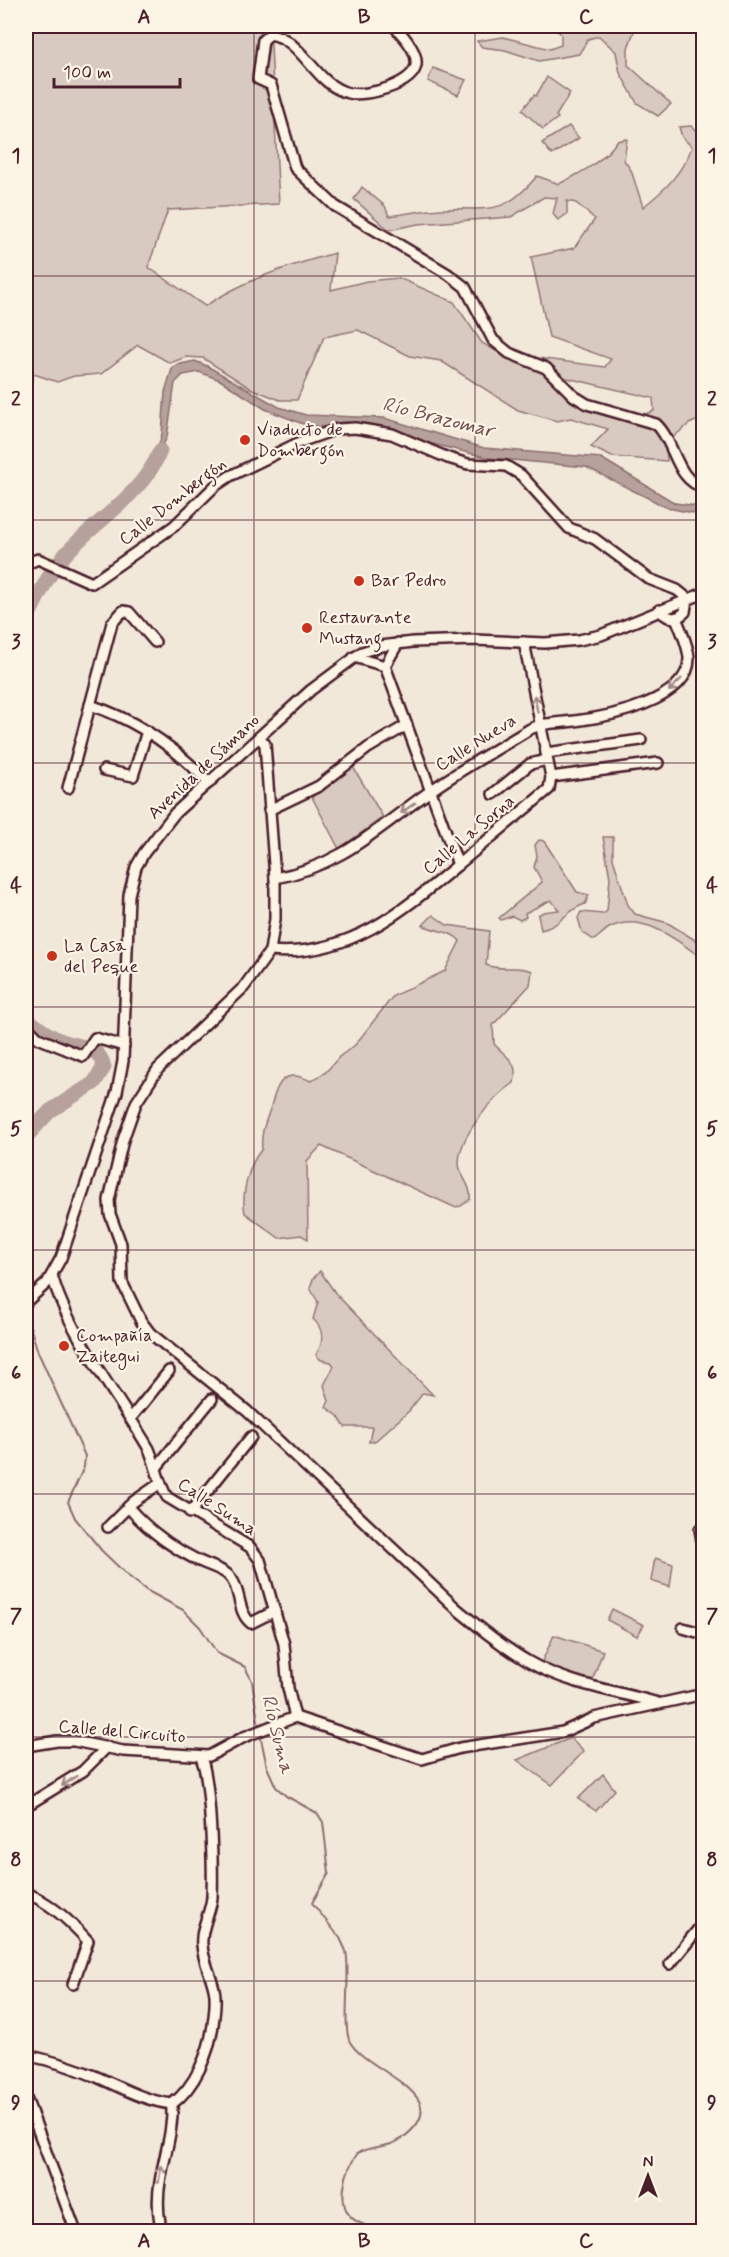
<svg xmlns="http://www.w3.org/2000/svg" width="729" height="2257" font-family="Mynerve,sans-serif">
<style>
.green{fill:#d8cac0;stroke:#917476;stroke-width:1.5}
.water{fill:#b6a19c;stroke:#8b6d6f;stroke-width:1.5}
.lines{fill:none;stroke-linecap:round;stroke-linejoin:round}
.stream{stroke:#8b6d6f;stroke-width:2}
.river{stroke:#b6a19c;stroke-width:15}
.minor-casing{stroke:#4a1f2b;stroke-width:14}
.minor{stroke:#fcf5e5;stroke-width:9}
.oneway{stroke:#a38a88}
.grid{fill:none;stroke:#4a1f2b;stroke-width:1.5;stroke-opacity:0.55}
.poi-dot{fill:#c8321e;stroke:#fcf5e5;stroke-width:2}
.labels{text-anchor:middle;dominant-baseline:central;stroke-width:4.5;stroke-linejoin:round;paint-order:stroke}
.poi-label{font-size:18px;fill:#4a1f2b;stroke:#fcf5e5;text-anchor:start}
.street-label{font-size:18px;fill:#4a1f2b;stroke:#fcf5e5}
.water-label{font-size:20px;font-style:italic;fill:#704c53;stroke:#fcf5e5}
.neatline{fill:none;stroke:#4a1f2b;stroke-width:2}
.grid-label{font-size:20px;text-anchor:middle;font-weight:bold;fill:#4a1f2b}
</style>
<rect width="100%" height="100%" fill="#f1e8da"/>
<filter id="ink" filterUnits="userSpaceOnUse"><feTurbulence type="fractalNoise" baseFrequency=".0167" numOctaves="2"/><feDisplacementMap in="SourceGraphic" scale="12" xChannelSelector="R" yChannelSelector="G"/><feConvolveMatrix kernelMatrix="1 2 1 2 8 2 1 2 1" color-interpolation-filters="sRGB"/></filter>
<g filter="url(#ink)">
<g class="green">
<path d="M 26,26 L 270,26 L 279,204 L 168,210 L 148,267 L 205,306 C 246,279 288,266 335,253 L 331,290 L 367,281 L 399,278 L 454,302 L 482,343 L 510,359 L 545,372 L 572,401 L 626,420 L 654,411 L 653,398 L 563,377 L 538,358 L 605,367 L 611,359 L 549,337 L 531,257 L 574,248 L 595,219 L 576,203 L 567,201 L 567,214 L 558,220 L 553,214 L 557,198 L 544,197 L 511,217 L 418,224 L 389,230 L 354,199 L 362,187 L 385,206 L 389,216 C 406,214 423,210 441,209 C 489,207 502,218 537,176 L 559,184 C 581,173 604,161 617,141 L 627,139 L 624,160 L 631,170 L 643,207 C 666,189 681,174 692,147 L 682,137 L 679,127 L 691,126 L 699,134 L 703,134 L 703,418 L 689,424 L 666,443 L 667,461 L 612,457 L 591,447 L 608,429 L 571,418 L 557,421 L 518,410 L 441,361 L 410,356 L 358,330 L 324,337 L 297,400 L 280,400 L 250,388 L 203,358 L 186,357 L 170,363 L 138,345 L 101,374 L 74,376 L 57,382 L 34,374 L 26,399 Z"/>
<polygon points="552,26 636,26 628,48 628,65 671,104 658,116 637,103 620,73 616,52 599,36 588,39 579,54 539,61 505,50 482,47 477,41 503,37 550,49 561,45 561,34"/>
<polygon points="433,68 466,80 458,95 428,81"/>
<polygon points="547,77 570,93 556,116 558,118 543,129 522,110 534,95 536,96"/>
<polygon points="569,126 579,138 552,155 542,143"/>
<polygon points="353,767 383,817 339,849 312,797"/>
<path d="M 603,837 L 613,837 L 613,859 L 628,905 L 635,914 L 668,923 L 703,945 L 703,958 C 677,942 644,910 609,928 C 604,931 599,937 594,940 L 582,932 L 578,918 L 581,912 L 603,914 L 607,911 L 610,878 Z"/>
<path d="M 539,840 L 544,841 L 577,892 L 589,895 L 585,904 C 567,909 560,927 541,930 L 538,915 L 543,912 L 559,910 L 551,900 L 525,913 L 526,917 L 520,920 L 512,916 L 501,920 L 499,918 L 542,882 L 534,867 L 537,856 L 535,845 Z"/>
<path d="M 433,915 L 447,925 L 489,931 L 486,965 C 503,972 516,964 532,971 L 530,985 L 493,1025 L 494,1044 C 507,1058 519,1061 514,1083 C 493,1097 459,1136 459,1163 C 459,1177 472,1184 470,1199 L 461,1206 L 454,1207 L 321,1146 L 307,1161 L 308,1239 L 301,1235 L 279,1238 L 245,1213 C 241,1194 249,1163 262,1149 C 260,1131 267,1120 272,1103 C 278,1081 285,1068 311,1081 L 326,1072 L 339,1057 L 355,1045 L 393,996 L 445,971 L 460,941 C 451,930 435,932 423,925 Z"/>
<path d="M 320,1271 L 336,1294 L 433,1395 L 423,1393 L 409,1411 L 375,1441 L 369,1442 L 372,1427 L 345,1427 L 338,1416 L 326,1407 L 329,1401 L 324,1385 L 334,1366 L 331,1362 L 321,1360 L 316,1355 C 324,1342 324,1329 313,1319 L 318,1302 L 310,1288 L 313,1279 Z"/>
<polygon points="655,1558 673,1564 670,1587 651,1581"/>
<polygon points="612,1609 644,1625 637,1636 607,1620"/>
<polygon points="554,1635 603,1651 592,1681 541,1664"/>
<polygon points="571,1738 584,1751 552,1785 517,1760"/>
<polygon points="603,1774 615,1790 596,1811 578,1799"/>
</g>
<polygon class="water" points="195,361 207,366 279,407 306,415 384,418 484,448 601,458 675,503 703,507 703,515 668,508 586,467 489,458 417,440 333,427 308,426 265,409 220,380 199,372 183,375 175,383 167,437 152,468 162,434 165,392 172,369 176,365"/>
<g class="lines">
<g class="stream">
<polyline points="26,1314 38,1352 85,1456 84,1467 68,1502 75,1518 102,1551 127,1575 146,1590 183,1610 200,1627 217,1653 245,1667 252,1681 259,1728"/>
<path d="M 260,1734 L 267,1767 L 276,1787 L 286,1796 L 317,1813 L 323,1822 L 329,1873 L 312,1903 L 340,1938 L 346,1951 C 351,1973 342,2027 350,2042 C 367,2073 463,2095 401,2139 C 388,2149 371,2145 358,2153 C 346,2168 336,2202 351,2217 C 359,2226 373,2226 382,2232"/>
</g>
<g class="river">
<path d="M 26,620 C 38,598 47,575 64,556 C 94,521 143,495 160,451"/>
<path d="M 26,1018 C 36,1026 49,1037 62,1041 C 79,1048 99,1044 104,1067 L 94,1083 L 50,1111 L 26,1137"/>
</g>
<defs>
<g id="minor">
<path d="M 394,26 C 403,35 418,52 416,65 C 413,85 366,97 349,93 C 315,86 303,39 270,34 L 263,40 L 258,79 L 271,85 L 295,168 L 335,206 L 448,274 L 465,287 L 493,340 L 509,353 L 546,368 L 574,396 L 587,404 L 656,424 C 675,441 676,482 704,487"/>
<path d="M 26,564 L 38,559 L 92,583 L 174,526 L 215,486 L 230,476 L 300,442 L 337,429 L 355,428 L 392,434 L 448,458 L 468,464 L 506,466 L 521,475 L 569,528 L 595,539 L 649,579 L 677,590 L 687,598 L 685,612 C 676,621 668,619 659,610"/>
<polyline points="354,657 385,666"/>
<polyline points="385,666 458,865"/>
<polyline points="385,666 398,643"/>
<path d="M 90,705 C 137,720 175,747 209,783"/>
<path d="M 259,737 L 265,744 L 275,878 L 275,919 L 270,951 L 244,987 L 158,1069 L 136,1103 L 123,1140 L 109,1200 L 110,1214 L 121,1244 L 122,1282 L 141,1321 L 150,1333 L 247,1411 L 457,1609 C 480,1628 503,1647 529,1662 C 567,1684 616,1691 658,1703"/>
<polyline points="546,753 641,740"/>
<polyline points="104,770 133,776 147,731"/>
<polyline points="551,777 658,763"/>
<polyline points="68,788 112,623 123,611 129,612 155,642"/>
<polyline points="493,794 530,764 547,760"/>
<polyline points="269,810 319,786 368,748 407,725"/>
<path d="M 275,878 C 341,866 376,829 429,792 C 461,769 496,750 530,729 C 545,722 559,723 575,721 C 607,717 690,701 689,658 C 688,645 681,630 676,618"/>
<path d="M 270,951 C 349,958 404,910 460,863 C 490,838 519,814 549,789 L 551,777 L 524,642"/>
<polyline points="26,1026 38,1038 83,1056 95,1038 124,1046"/>
<path d="M 52,1275 C 67,1332 119,1397 149,1449 C 156,1465 158,1482 167,1497 L 250,1547 L 260,1560 L 284,1644 L 288,1688 L 295,1717"/>
<polyline points="26,1302 47,1283 61,1258 117,1092 123,1061 129,895 136,867 144,853 175,813 311,690 362,652 381,646 413,642 474,640 545,643 579,640 601,635 704,593"/>
<polyline points="131,1418 169,1371"/>
<polyline points="156,1468 212,1399"/>
<path d="M 128,1507 C 148,1530 171,1547 197,1560 C 207,1565 219,1568 227,1574 C 242,1586 236,1612 251,1623 L 275,1611"/>
<polyline points="190,1513 251,1437"/>
<polyline points="108,1527 133,1502 159,1484"/>
<polyline points="700,1529 704,1552"/>
<polyline points="683,1628 704,1634"/>
<polyline points="26,1746 57,1741 74,1741 123,1751 209,1756 244,1737 295,1717 422,1759 460,1748 563,1732 594,1718 704,1694"/>
<polyline points="26,1806 83,1771 107,1747"/>
<path d="M 26,1893 C 50,1902 71,1922 88,1941 L 73,1984"/>
<polyline points="670,1964 704,1922"/>
<path d="M 26,2055 C 50,2060 75,2068 97,2077 C 122,2088 145,2101 172,2104 C 195,2087 209,2054 213,2025 C 214,2015 217,2000 214,1989 C 211,1974 203,1961 202,1945 C 200,1928 211,1913 212,1897 C 213,1872 211,1774 200,1756"/>
<polyline points="26,2098 76,2232"/>
<path d="M 162,2232 C 149,2182 174,2150 172,2104"/>
</g>
</defs>
<use href="#minor" class="minor-casing"/>
<use href="#minor" class="minor"/>
</g>
<defs><path id="oneway-shaft" d="M-6 0H5M1.5-3L5.5 0L1.5 3" fill="none" stroke-width="1.6" stroke-linecap="round" stroke-linejoin="round" transform="scale(1.5)"/></defs>
<g class="oneway">
<use href="#oneway-shaft" transform="translate(675 685) rotate(135)"/>
<use href="#oneway-shaft" transform="translate(536 704) rotate(-101)"/>
<use href="#oneway-shaft" transform="translate(408 808) rotate(144)"/>
<use href="#oneway-shaft" transform="translate(69 1781) rotate(146)"/>
<use href="#oneway-shaft" transform="translate(160 2174) rotate(-80)"/>
</g>
</g>
<path class="grid" d="M 254,26 L 254,2232M 475,26 L 475,2232M 26,276 L 704,276M 26,520 L 704,520M 26,763 L 704,763M 26,1007 L 704,1007M 26,1250 L 704,1250M 26,1494 L 704,1494M 26,1737 L 704,1737M 26,1981 L 704,1981"/>
<g class="poi-dot">
<circle cx="245" cy="440" r="6"/>
<circle cx="359" cy="581" r="6"/>
<circle cx="307" cy="628" r="6"/>
<circle cx="52" cy="956" r="6"/>
<circle cx="64" cy="1346" r="6"/>
</g>
<g class="labels">
<g class="poi-label">
<text x="257" y="430">Viaducto de<tspan x="257" dy="21">Dombergón</tspan></text>
<text x="371" y="581">Bar Pedro</text>
<text x="319" y="618">Restaurante<tspan x="319" dy="21">Mustang</tspan></text>
<text x="64" y="946">La Casa<tspan x="64" dy="21">del Peque</tspan></text>
<text x="76" y="1336">Compañía<tspan x="76" dy="21">Zaitegui</tspan></text>
</g>
<g class="street-label">
<text transform="translate(173 502) rotate(-38)">Calle Dombergón</text>
<text transform="translate(476 743) rotate(-32)">Calle Nueva</text>
<text transform="translate(204 767) rotate(-43)">Avenida de Sámano</text>
<text transform="translate(469 835) rotate(-40)">Calle La Sorna</text>
<text transform="translate(217 1507) rotate(33)">Calle Suma</text>
<text transform="translate(122 1732) rotate(5)">Calle del Circuito</text>
</g>
<g class="water-label">
<text transform="translate(438 418) rotate(14)">Río Brazomar</text>
<text transform="translate(277 1734) rotate(76)">Río Suma</text>
</g>
</g>
<rect width="729" height="2257" fill="none" stroke="#fcf5e5" stroke-width="66"/>
<g transform="translate(648 2176)" stroke="#fcf5e5" stroke-width="4.5" paint-order="stroke">
<path d="M0-4.5L10 22L0 15L-10 22Z" fill="#4a1f2b"/>
<text y="-9" font-size="16" font-weight="bold" text-anchor="middle" fill="#4a1f2b">N</text>
</g>
<path d="M54 78v9h126v-9" fill="none" stroke="#4a1f2b" stroke-width="3"/>
<text x="63" y="78" font-size="18" fill="#4a1f2b" stroke="#fcf5e5" stroke-width="4.5" paint-order="stroke">100 m</text>
<rect x="33" y="33" width="663" height="2191" class="neatline"/>
<g class="grid-label">
<text x="144" y="23">A</text>
<text x="364" y="23">B</text>
<text x="586" y="23">C</text>
<text x="16" y="162">1</text>
<text x="712" y="162">1</text>
<text x="16" y="405">2</text>
<text x="712" y="405">2</text>
<text x="16" y="648">3</text>
<text x="712" y="648">3</text>
<text x="16" y="892">4</text>
<text x="712" y="892">4</text>
<text x="16" y="1135">5</text>
<text x="712" y="1135">5</text>
<text x="16" y="1379">6</text>
<text x="712" y="1379">6</text>
<text x="16" y="1622">7</text>
<text x="712" y="1622">7</text>
<text x="16" y="1866">8</text>
<text x="712" y="1866">8</text>
<text x="16" y="2109">9</text>
<text x="712" y="2109">9</text>
<text x="144" y="2247">A</text>
<text x="364" y="2247">B</text>
<text x="586" y="2247">C</text>
</g>
</svg>
